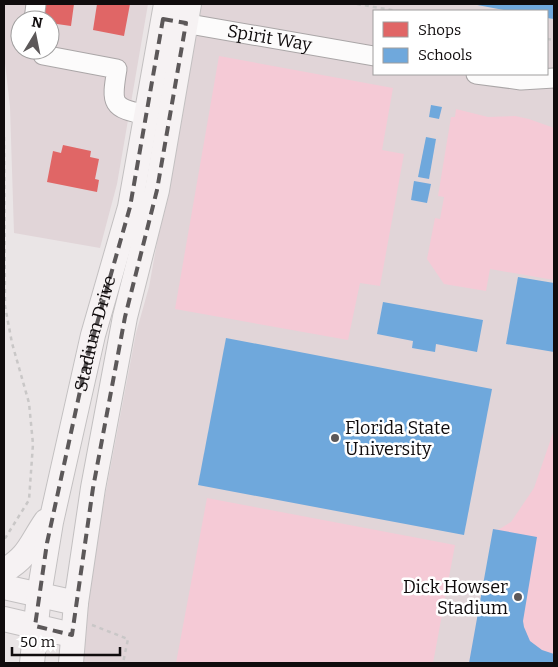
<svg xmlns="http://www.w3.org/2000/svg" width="558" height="667" font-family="Bitter,serif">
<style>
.built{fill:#e1d5d8;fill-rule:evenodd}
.green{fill:#f5cad6}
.shops{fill:#e06666}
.schools{fill:#6fa8dc}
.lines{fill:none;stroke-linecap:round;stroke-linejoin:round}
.minor-casing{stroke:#aaa6a7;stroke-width:21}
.major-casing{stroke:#c3c0c1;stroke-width:26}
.path{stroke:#c9c7c7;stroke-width:2.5;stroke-dasharray:4 4;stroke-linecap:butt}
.minor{stroke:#fcfbfb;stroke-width:19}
.major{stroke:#f6f2f3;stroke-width:24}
.marked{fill:none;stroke:#5c5859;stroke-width:4;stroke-dasharray:10 6;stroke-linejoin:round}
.poi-dot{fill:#5c5859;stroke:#fff;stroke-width:2}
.labels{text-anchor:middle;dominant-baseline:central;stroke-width:5;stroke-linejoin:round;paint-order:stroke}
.street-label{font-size:18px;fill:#100c0d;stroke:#fff}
.poi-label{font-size:18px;fill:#100c0d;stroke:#fff;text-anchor:start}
</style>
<rect width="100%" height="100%" fill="#eae5e6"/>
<g class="built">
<path d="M 4,4 L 148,4 L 117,184 L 100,248 L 14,233 L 10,107 L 4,54 ZM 20,20 L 50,20 L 50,50 L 20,50 Z"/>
<path d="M 200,4 L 554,4 L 554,663 L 83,663 L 87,605 L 96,543 L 136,333 L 149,287 ZM 374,11 L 547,11 L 547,74 L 374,74 Z"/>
</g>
<g class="green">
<polygon points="219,56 393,88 382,150 404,154 380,286 360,283 348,340 175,309"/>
<polygon points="456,109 488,117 515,116 529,119 554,128 554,280 490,269 486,291 444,284 427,259 435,218 440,219 444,197 438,196 451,117 455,117"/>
<polygon points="554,430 554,663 469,663 494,529 498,530 511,522 534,488"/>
<polygon points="207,498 455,545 433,663 176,663"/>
</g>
<g class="shops">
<polygon points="45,4 74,4 71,26 50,23 50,20 42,20"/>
<polygon points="97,4 130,4 124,36 93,30"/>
<polygon points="63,145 91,151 90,157 99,159 95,179 99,180 97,192 47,182 53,151 61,153"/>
</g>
<g class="schools">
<polygon points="472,4 554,4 554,19 547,18 547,11 509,11"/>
<polygon points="431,105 442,107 439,119 429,117"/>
<polygon points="426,137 436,139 429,179 418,177"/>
<polygon points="414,181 431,184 427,203 411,200"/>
<polygon points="518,277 554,283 554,352 506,344"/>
<polygon points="383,302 483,320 477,352 436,344 435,352 412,348 413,341 377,334"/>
<polygon points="226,338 492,389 464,535 198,485"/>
<polygon points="493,529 537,537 523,621 524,627 530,641 542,650 554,654 554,663 469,663"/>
</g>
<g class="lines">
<defs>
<g id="minor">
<polyline points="34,20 36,4"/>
<path id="s1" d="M 172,21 L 374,56"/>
<path d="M 41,50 L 43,55 L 117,69 C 111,104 111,108 147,115"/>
<polyline points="476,74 521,80 554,78"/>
</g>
<g id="major">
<path d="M 4,571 C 30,555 30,544 46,521"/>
<polyline points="4,587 76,603"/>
<polyline points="4,619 72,635"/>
<path id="s2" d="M 32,663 L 39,595 L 51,522 L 93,335 L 130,207 L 166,4"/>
<polyline points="71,663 76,603 93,488 125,317 157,190 189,4"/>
</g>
</defs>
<use href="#minor" class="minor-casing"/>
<use href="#major" class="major-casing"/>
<g class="path">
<polyline points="357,4 397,11"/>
<polyline points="547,39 554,40"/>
<polyline points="4,137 5,306 12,343 29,403 33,444 29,500 4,540"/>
<polyline points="92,625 128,639 123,663"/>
</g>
<use href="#minor" class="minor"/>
<use href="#major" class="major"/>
</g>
<path class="marked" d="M 163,19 L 186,23 L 157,190 L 125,317 L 93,488 L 72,635 L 35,626 L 47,543 L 87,359 L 130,207 Z"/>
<g class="poi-dot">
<circle cx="335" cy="438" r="5"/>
<circle cx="518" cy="597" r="5"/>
</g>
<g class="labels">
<g class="street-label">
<text stroke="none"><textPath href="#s1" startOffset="99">Spirit Way</textPath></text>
<text stroke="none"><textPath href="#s2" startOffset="336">Stadium Drive</textPath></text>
</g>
<g class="poi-label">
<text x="345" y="428">Florida State<tspan x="345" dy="21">University</tspan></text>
<text x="508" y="587" text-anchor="end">Dick Howser<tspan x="508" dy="21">Stadium</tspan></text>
</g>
</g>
<rect width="558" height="667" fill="none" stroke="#100c0d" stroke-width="10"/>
<rect x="373" y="10" width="175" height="65" fill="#ffffff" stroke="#9f9e9e"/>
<rect x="383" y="22" width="25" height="15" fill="#e06666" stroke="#9f9e9e"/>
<text x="418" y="35" font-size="15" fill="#100c0d">Shops</text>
<rect x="383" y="48" width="25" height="15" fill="#6fa8dc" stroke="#9f9e9e"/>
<text x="418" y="60" font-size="15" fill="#100c0d">Schools</text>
<g transform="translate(35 35) rotate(10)"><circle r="24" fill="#ffffff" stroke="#9f9e9e"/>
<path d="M0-4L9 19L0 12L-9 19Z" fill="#5c5859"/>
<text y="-8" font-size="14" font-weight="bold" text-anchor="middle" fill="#100c0d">N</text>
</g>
<path d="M12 647v8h108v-8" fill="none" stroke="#100c0d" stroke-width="2.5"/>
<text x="20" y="647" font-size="15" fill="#100c0d" stroke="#ffffff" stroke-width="4" paint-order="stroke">50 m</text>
</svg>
